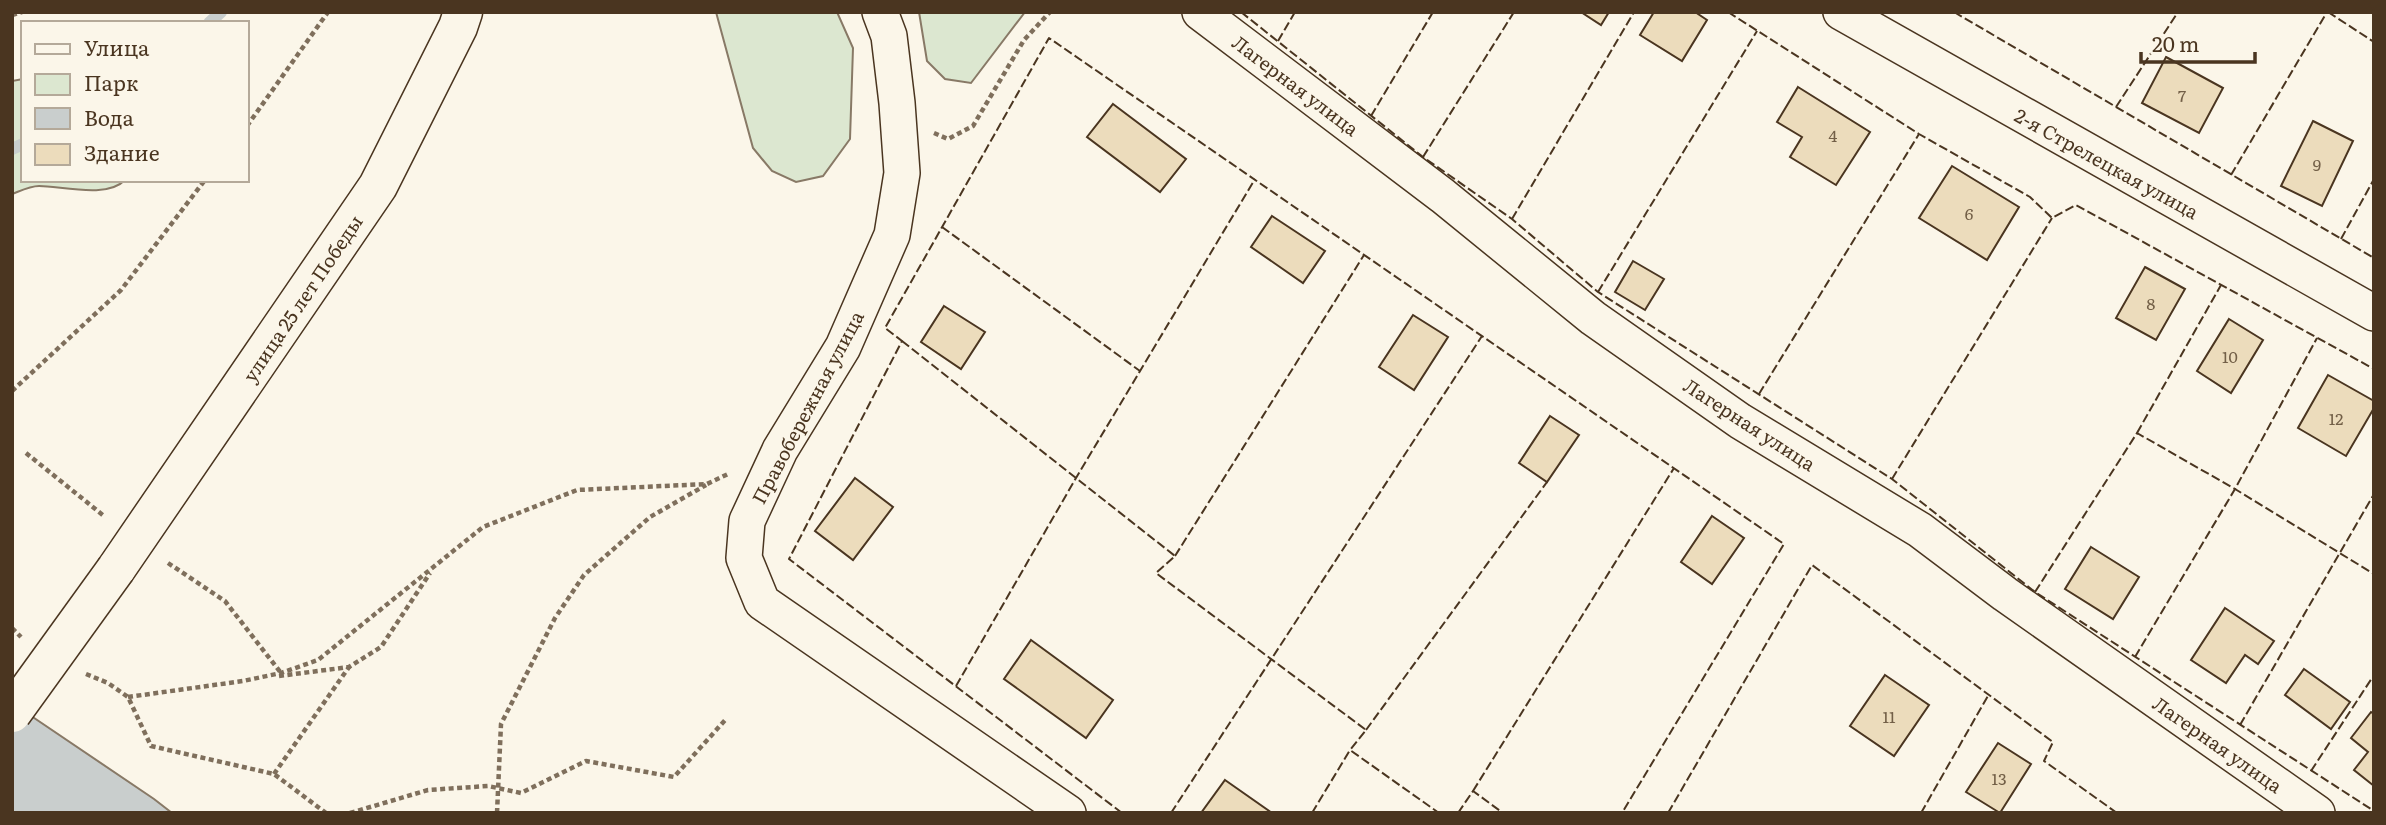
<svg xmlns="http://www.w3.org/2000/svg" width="2386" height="825" font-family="Literata,serif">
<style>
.green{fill:#dce7d0;stroke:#887966;stroke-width:2}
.water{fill:#c9cecd;stroke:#887966;stroke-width:2}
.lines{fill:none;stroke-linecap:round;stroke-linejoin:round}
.stream{stroke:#c9cecd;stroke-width:12}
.building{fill:#ecdcbc;stroke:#4a3520;stroke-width:2}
.street-casing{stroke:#4a3520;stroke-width:38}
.secondary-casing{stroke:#4a3520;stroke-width:41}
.path{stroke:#7f6f5c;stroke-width:4.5;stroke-dasharray:5 3.5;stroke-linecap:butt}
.street{stroke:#fbf6e9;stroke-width:35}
.secondary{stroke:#fbf6e9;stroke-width:38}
.secondary-bridge-casing{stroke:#4a3520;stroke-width:41;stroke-linecap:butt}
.secondary-bridge{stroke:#fbf6e9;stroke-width:38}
.fence{stroke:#4a3520;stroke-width:2;stroke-dasharray:9 3.5;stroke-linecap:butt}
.labels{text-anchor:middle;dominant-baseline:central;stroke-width:5;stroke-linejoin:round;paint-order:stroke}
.number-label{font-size:16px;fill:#725f47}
.street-label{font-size:19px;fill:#4a3520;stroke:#fbf6e9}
</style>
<rect width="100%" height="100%" fill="#fbf6e9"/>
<g class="green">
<polygon points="716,12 837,12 853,48 850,139 823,176 796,182 772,171 753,148"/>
<polygon points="919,12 1025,12 971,83 945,79 927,61"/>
<path d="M 23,79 L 23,180 L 125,180 C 107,199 61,186 39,186 C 30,186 20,191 12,194 L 12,81 Z"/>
</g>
<polygon class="water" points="12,703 154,799 172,813 12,813"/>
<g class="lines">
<g class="stream">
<polyline points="209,23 221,12"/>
<polyline points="12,149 23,144"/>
</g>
</g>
<g class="building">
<polygon points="1581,12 1609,12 1601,25"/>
<polygon points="1654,12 1695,12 1707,20 1682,61 1640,35"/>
<polygon points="2166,57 2223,88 2199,133 2142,103"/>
<polygon points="1798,87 1870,132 1836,185 1790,157 1802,137 1777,122"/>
<polygon points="1113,104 1186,159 1160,192 1087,137"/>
<polygon points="2313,121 2353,141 2322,206 2281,186"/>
<polygon points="1952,166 2019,207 1987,260 1919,218"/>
<polygon points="1272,216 1325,251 1303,283 1251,247"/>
<polygon points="1633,261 1664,279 1645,310 1615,292"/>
<polygon points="2145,267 2185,289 2156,340 2116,318"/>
<polygon points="944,306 985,332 961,369 921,342"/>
<polygon points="1413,315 1448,337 1414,390 1379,367"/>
<polygon points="2229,319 2263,340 2231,393 2197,371"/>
<polygon points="2328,375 2374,401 2374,408 2346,456 2298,428"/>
<polygon points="1550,416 1579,435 1547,482 1519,463"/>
<polygon points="855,478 893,507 853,560 815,531"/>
<polygon points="1712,516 1744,538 1712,584 1681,562"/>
<polygon points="2091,547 2139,577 2113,619 2065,589"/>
<polygon points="2225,608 2274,641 2258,664 2245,655 2226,683 2191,660"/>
<polygon points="1031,640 1113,700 1086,738 1004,679"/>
<polygon points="2304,669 2350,702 2331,729 2285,695"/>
<polygon points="1885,675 1929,705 1894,756 1850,726"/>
<polygon points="2371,712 2374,714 2374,786 2354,770 2368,752 2351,738"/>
<polygon points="1998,743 2031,764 2000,813 1966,792"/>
<polygon points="1225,780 1272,813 1201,813"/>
</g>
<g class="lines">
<defs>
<g id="street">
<polyline points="880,12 889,36 897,103 902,173 892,235 843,347 780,450 747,521 744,558 762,602 1068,813"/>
<polyline points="1200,12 1443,196 1593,318 1740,421 1920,530 2005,594 2317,813"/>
<polyline points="1841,12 2374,313"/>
</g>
<polyline id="secondary" points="116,569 378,186 458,27 463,12"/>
</defs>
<use href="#street" class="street-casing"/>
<use href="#secondary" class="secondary-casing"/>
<g class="path">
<polyline points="12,15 22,12"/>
<polyline points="247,126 328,12"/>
<polyline points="934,133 948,139 973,126 1024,40 1050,12"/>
<polyline points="12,391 121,290 205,180"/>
<polyline points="26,453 104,516"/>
<polyline points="168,563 225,601 281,673"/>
<polyline points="12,628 21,637"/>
<polyline points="86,674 108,683 128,697 151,746 274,774 326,813"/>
<polyline points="279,676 349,667 381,647 430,573"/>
<polyline points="128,697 243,681 281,673 318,660 483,527 577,490 707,484 728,474"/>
<polyline points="274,774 349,667"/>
<polyline points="350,813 428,790 488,786 521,793 586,761 674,777 727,718"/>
<polyline points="497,813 501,724 555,618 584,575 650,517 706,485"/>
</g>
<use href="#street" class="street"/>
<use href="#secondary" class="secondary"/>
<defs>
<polyline id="secondary-bridge" points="12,713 116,569"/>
</defs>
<use href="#secondary-bridge" class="secondary-bridge-casing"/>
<use href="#secondary-bridge" class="secondary-bridge"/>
<g class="fence">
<polyline points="1241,12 1423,157 1512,219 1598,292 1892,479 2035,592 2374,811"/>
<polyline points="1728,12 1919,134 2030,197 2052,218 2076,205 2374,369"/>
<polyline points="1954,12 2374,258"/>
<polyline points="2328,12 2374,42"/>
<polyline points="1278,41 1295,12"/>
<polyline points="2116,107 2178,12"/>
<polyline points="1371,116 1433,12"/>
<polyline points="1423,157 1514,12"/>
<polyline points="2231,175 2327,12"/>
<polyline points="1512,219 1634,12"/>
<polyline points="942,227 1140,371"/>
<polyline points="2341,239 2374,179"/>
<polyline points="1598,292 1757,31"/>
<polyline points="902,341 1175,556 1156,573 1366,730 1350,750 1439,813"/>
<polyline points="1759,394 1919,134"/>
<polyline points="2137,433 2221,285"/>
<polyline points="1892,479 2052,218"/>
<polyline points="1175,556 1364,255"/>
<polyline points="2035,592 2137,433 2235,489 2374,574"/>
<polyline points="2135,657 2235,489 2317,338"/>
<polyline points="956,686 1076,478 1255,179"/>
<polyline points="2240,725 2374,494"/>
<polyline points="1366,730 1547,482"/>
<polyline points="2311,771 2374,675"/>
<polyline points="1473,791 1674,468"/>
<polyline points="1122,813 789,559 902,341 885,328 1049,38 1784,544 1622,813"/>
<polyline points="1171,813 1482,336"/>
<polyline points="1312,813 1350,750"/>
<polyline points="1458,813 1473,791 1503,813"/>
<polyline points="1668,813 1812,565 2053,742 2044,761 2117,813"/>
<polyline points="1921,813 1989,694"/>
</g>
</g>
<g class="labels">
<g class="number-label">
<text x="2182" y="95">7</text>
<text x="1833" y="135">4</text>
<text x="2317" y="164">9</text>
<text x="1969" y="213">6</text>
<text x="2151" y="303">8</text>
<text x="2230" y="356">10</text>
<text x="2336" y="418">12</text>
<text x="1889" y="716">11</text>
<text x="1999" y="778">13</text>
</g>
<g class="street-label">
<text transform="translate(1296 85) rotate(37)">Лагерная улица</text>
<text transform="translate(2107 163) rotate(29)">2-я Стрелецкая улица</text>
<text transform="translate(302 298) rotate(-56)">улица 25 лет Победы</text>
<text transform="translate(807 407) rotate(-62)">Правобережная улица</text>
<text transform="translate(1750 424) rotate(33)">Лагерная улица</text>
<text transform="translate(2218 744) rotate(35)">Лагерная улица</text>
</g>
</g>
<rect width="2386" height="825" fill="none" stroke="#4a3520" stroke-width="28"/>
<rect x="21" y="21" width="228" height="161" fill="#fbf6e9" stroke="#b4a999" stroke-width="2"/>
<rect x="35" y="44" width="35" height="10" fill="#fbf6e9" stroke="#b4a999" stroke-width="2"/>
<text x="84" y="56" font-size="21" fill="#4a3520">Улица</text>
<rect x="35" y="74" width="35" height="21" fill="#dce7d0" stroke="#b4a999" stroke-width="2"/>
<text x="84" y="91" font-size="21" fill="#4a3520">Парк</text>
<rect x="35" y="108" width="35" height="21" fill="#c9cecd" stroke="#b4a999" stroke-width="2"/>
<text x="84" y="126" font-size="21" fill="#4a3520">Вода</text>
<rect x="35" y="144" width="35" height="21" fill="#ecdcbc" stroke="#b4a999" stroke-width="2"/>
<text x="84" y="161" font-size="21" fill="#4a3520">Здание</text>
<path d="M2141 52v10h114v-10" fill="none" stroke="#4a3520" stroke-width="3.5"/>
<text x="2152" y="52" font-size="21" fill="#4a3520" stroke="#fbf6e9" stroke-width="5" paint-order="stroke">20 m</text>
</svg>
